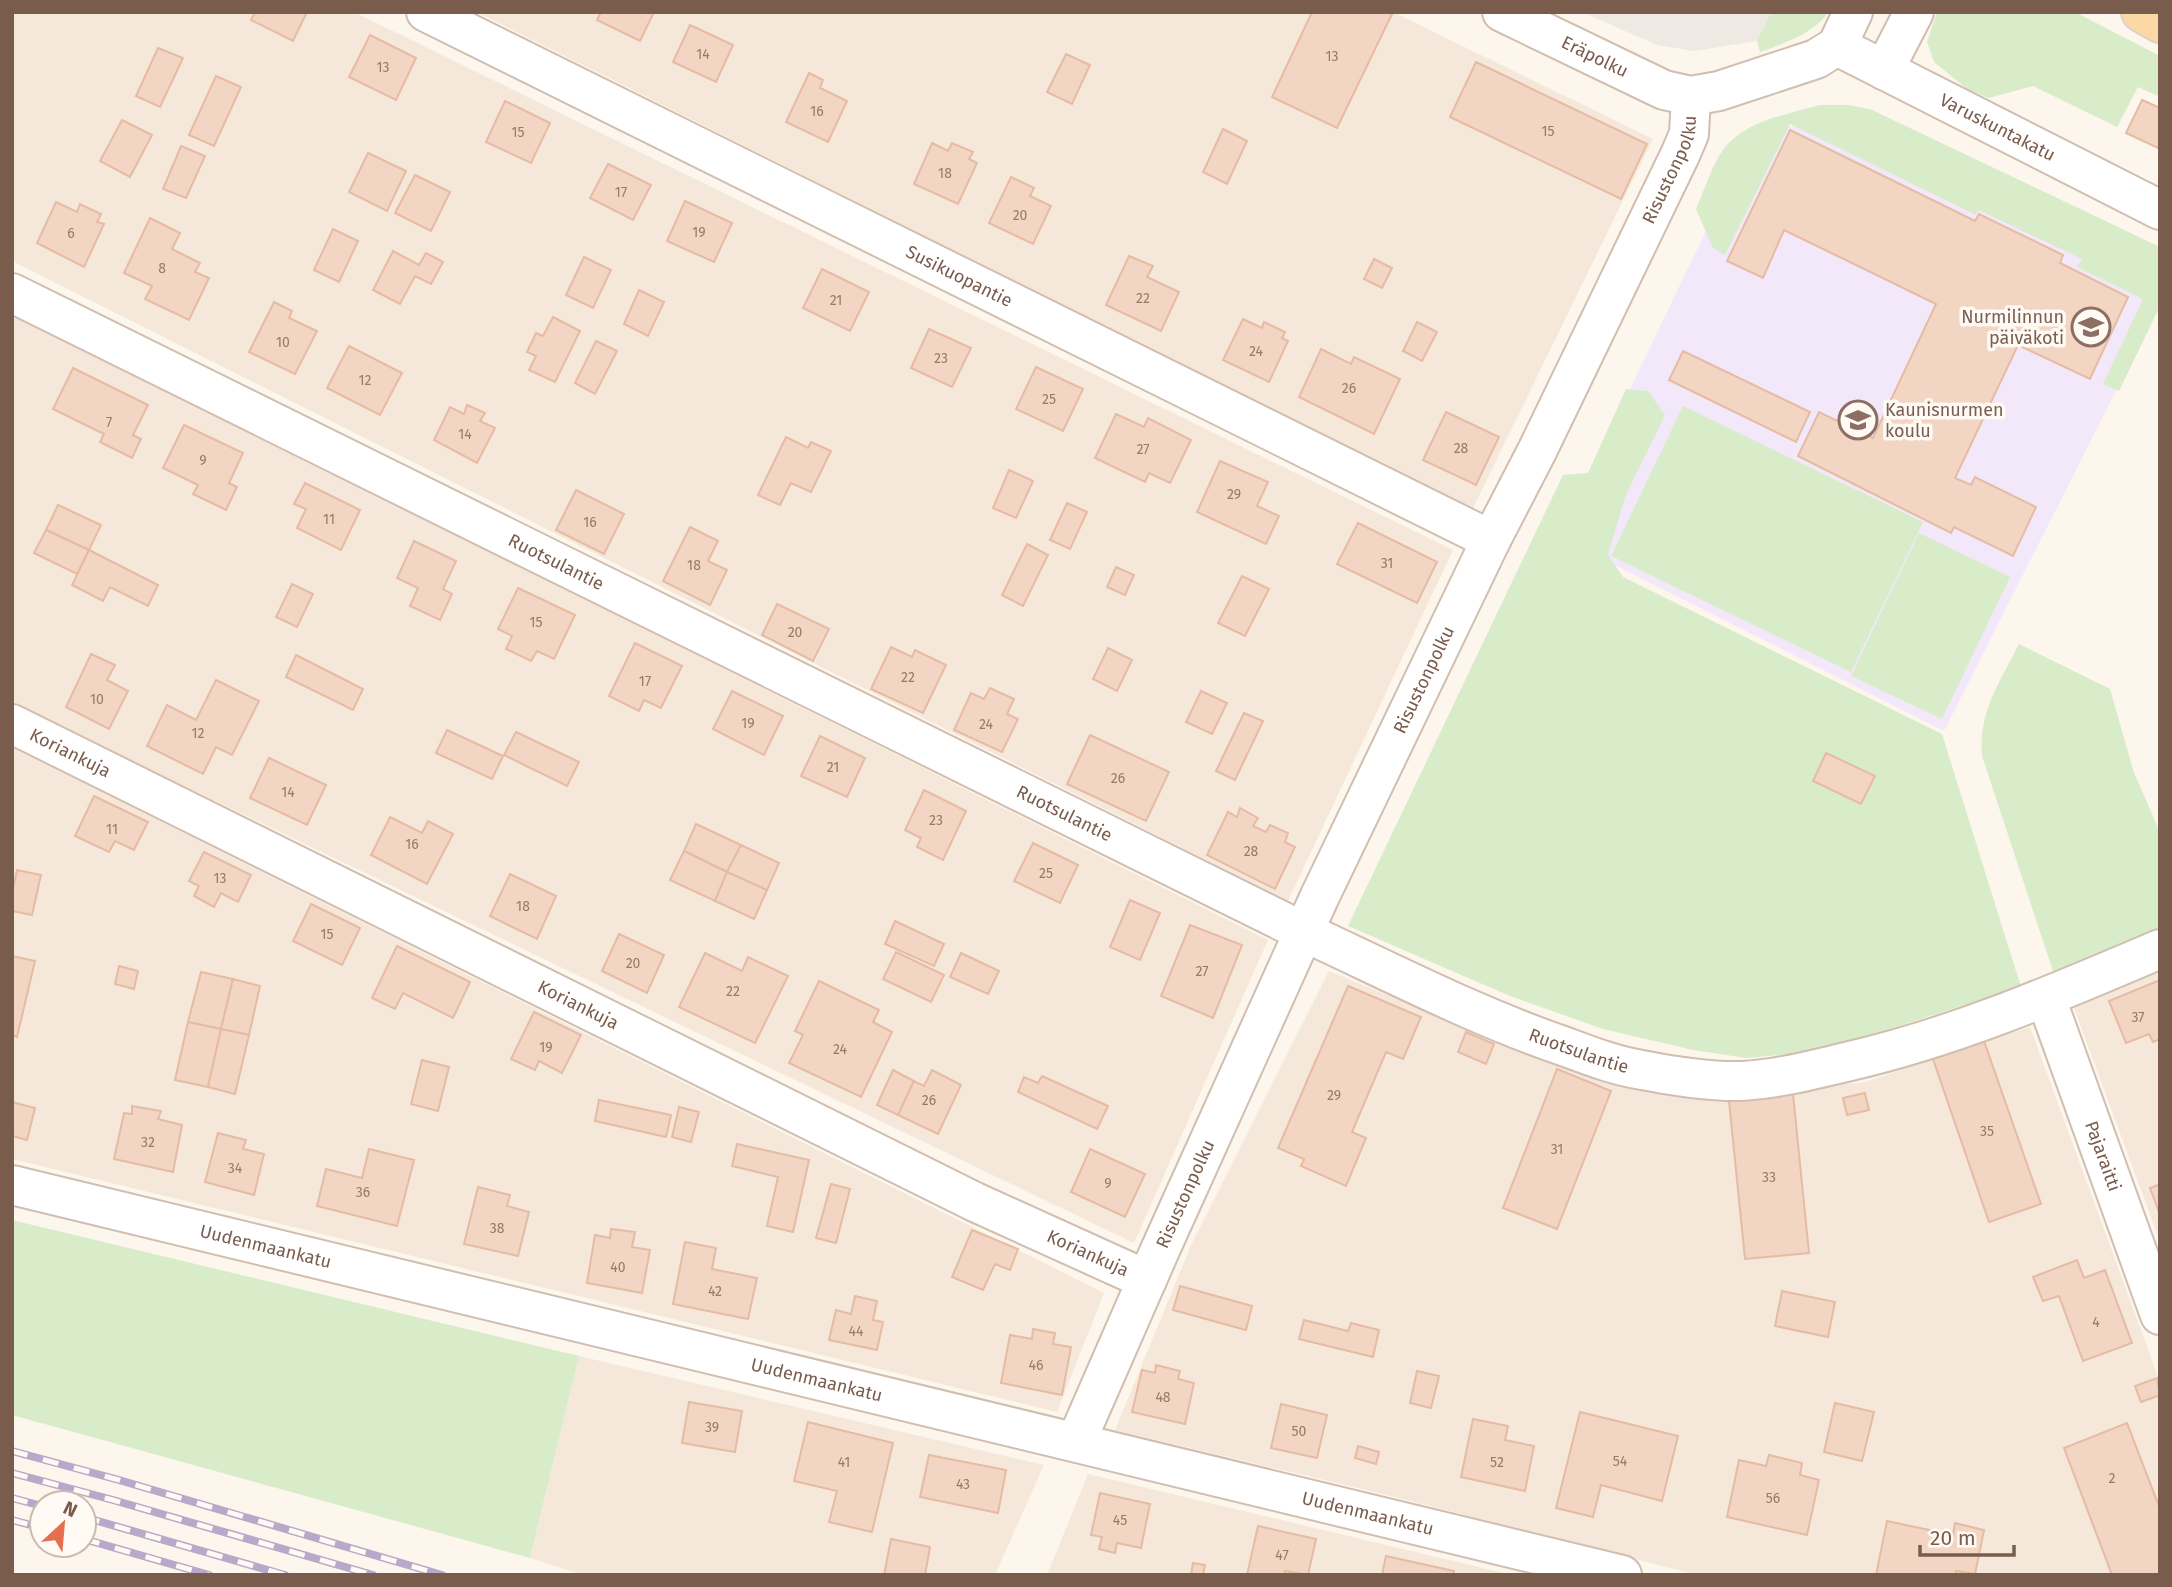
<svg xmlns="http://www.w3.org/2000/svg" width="2172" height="1587" font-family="'Fira Sans',sans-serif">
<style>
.residential{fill:#f5e8da}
.industrial{fill:#efe9e4}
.education{fill:#f3e8fa}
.green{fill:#d8ecc9}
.building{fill:#f3d5c3;stroke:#e6bba3;stroke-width:2}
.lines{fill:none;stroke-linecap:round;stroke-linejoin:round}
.minor-casing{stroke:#d1beb0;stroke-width:42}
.major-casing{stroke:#dad1cd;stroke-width:42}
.minor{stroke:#fff;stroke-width:38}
.major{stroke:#fbd9a5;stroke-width:38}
.rail-casing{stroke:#b9a8c9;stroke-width:8}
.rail{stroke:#fffaf3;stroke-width:5;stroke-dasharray:16;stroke-linecap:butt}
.labels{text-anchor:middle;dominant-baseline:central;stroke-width:7;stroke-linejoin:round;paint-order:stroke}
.number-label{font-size:14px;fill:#987a6a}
.street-label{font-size:18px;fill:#7a5c4d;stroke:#fffaf3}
.education-label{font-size:18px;fill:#785e54;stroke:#fffaf3;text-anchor:end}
</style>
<rect width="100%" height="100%" fill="#fdf6ec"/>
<g class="residential">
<polygon points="12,12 354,12 1453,550 1288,901 12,261"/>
<polygon points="477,12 1393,12 1653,139 1472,510"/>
<polygon points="12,314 1268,940 1134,1243 12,703"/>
<polygon points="12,747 1104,1293 1057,1412 12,1159"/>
<polygon points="2160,969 2160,1242 2073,1005"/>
<polygon points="1329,971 1526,1052 1619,1086 1701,1100 1865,1082 2030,1027 2160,1382 2160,1575 1697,1575 1383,1494 1115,1430 1192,1243"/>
<polygon points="579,1356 1044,1465 995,1575 583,1575 530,1558"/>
<polygon points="1088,1474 1512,1575 1047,1575"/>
</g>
<polygon class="industrial" points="1582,12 1771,12 1757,41 1694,51 1657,45"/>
<polygon class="education" points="1861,108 2160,304 1944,731 1559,537 1751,137"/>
<g class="green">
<path d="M 1771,12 L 1829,12 C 1811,35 1787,42 1760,52 L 1757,41 Z"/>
<polygon points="1937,12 2075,12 2160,56 2160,97 2138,87 2117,127 2033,86 1989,98 1967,89 1934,62 1927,42"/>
<path d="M 1820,105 L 1848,105 L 1870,109 L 2160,247 L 2160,306 L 2119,391 L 2103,384 L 2143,299 L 2077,267 L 2082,259 L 1979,210 L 1976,215 L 1790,124 L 1725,255 L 1713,248 L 1696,209 C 1704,191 1712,165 1723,150 C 1746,120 1786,115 1820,105 Z"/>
<polygon points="1626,389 1648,391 1665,415 1625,497 1608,555 1623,577 1942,734 2021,987 1861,1038 1801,1053 1746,1058 1693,1050 1603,1029 1510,996 1348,926 1563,475 1588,473"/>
<polygon points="1683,406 1923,522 1851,672 1611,556"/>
<polygon points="1919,533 2010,577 1942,719 1851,676"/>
<path d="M 2019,644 L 2110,689 L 2134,773 L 2160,832 L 2160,930 L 2054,974 L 1982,756 C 1978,712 2000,682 2019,644 Z"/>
<polygon points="12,1220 579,1356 530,1558 12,1415"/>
</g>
<g class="building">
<polygon points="255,12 307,12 293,41 251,20"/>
<polygon points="601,12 654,12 640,41 597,20"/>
<polygon points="1312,12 1387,12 1392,14 1337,128 1272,97"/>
<polygon points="690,25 733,45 716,82 673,62"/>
<polygon points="370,35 416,58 396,100 349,77"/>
<polygon points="158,48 183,58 160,107 136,96"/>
<polygon points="1066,54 1090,65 1072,104 1047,92"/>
<polygon points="1476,62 1647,144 1621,199 1450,117"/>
<polygon points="809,73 823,80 820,88 847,101 828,142 786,122"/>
<polygon points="216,76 241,87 214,146 189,135"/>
<polygon points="2142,100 2160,108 2160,149 2126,133"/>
<polygon points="505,101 550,123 531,163 486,142"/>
<polygon points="122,120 152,135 130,177 100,161"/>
<polygon points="1223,129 1247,141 1227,184 1203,172"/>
<polygon points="1790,130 1975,221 1979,214 2063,255 2060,263 2128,297 2090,379 2018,345 1955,478 1971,485 1975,477 2036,507 2013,556 1954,527 1951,533 1798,456 1819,412 1873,438 1936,304 1784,230 1763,278 1727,261"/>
<polygon points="932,143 948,151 952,143 973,152 969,159 977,163 958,204 914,184"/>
<polygon points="181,146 205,156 186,198 163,189"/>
<polygon points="368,153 406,171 387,211 349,192"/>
<polygon points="608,164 651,185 633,220 590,198"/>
<polygon points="415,175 450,192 431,231 395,213"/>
<polygon points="1011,177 1034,188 1030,196 1051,206 1033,244 989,223"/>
<polygon points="685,201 732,223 714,262 667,241"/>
<polygon points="56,202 77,212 80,204 101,214 97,222 104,224 84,267 37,243"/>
<polygon points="150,218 180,233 172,249 200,263 195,272 209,278 189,320 145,299 152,286 124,273"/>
<polygon points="333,229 358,241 339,282 314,270"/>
<polygon points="393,251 419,265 426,253 443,262 431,284 415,276 400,304 373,290"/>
<polygon points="1129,256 1153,266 1147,277 1179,292 1161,331 1106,305"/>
<polygon points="584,257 611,270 593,308 566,295"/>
<polygon points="1374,259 1392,268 1382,288 1364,279"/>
<polygon points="822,269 869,292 850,331 803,308"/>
<polygon points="639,290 664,302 648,336 624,324"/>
<polygon points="274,302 292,311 289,318 317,331 295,374 249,352"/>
<polygon points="553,317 580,331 555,382 529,370 536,356 527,352 536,333 543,336"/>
<polygon points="1243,319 1262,328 1264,322 1285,332 1282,338 1288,341 1269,382 1223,360"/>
<polygon points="1417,322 1437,332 1422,361 1403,351"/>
<polygon points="929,329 971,348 952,387 911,368"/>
<polygon points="596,341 617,351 595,394 575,383"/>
<polygon points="349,346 402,373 380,415 327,388"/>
<polygon points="1321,349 1351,364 1354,357 1400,379 1374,434 1299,397"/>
<polygon points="1683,351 1810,412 1796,442 1669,380"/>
<polygon points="1036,367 1083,389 1063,431 1016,409"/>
<polygon points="73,368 148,405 133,435 141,439 132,458 100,442 104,434 53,409"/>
<polygon points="467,405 485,413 480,421 495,428 477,463 434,440 450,407 464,414"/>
<polygon points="1446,412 1499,437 1476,485 1423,460"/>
<polygon points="1116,414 1144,427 1148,418 1191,440 1170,483 1149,473 1145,482 1095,458"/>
<polygon points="184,425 243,453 229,483 237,487 226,510 193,494 198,485 163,468"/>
<polygon points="786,437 808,448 811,442 831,451 811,492 791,483 780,505 758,495"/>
<polygon points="1220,461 1268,482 1257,506 1279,516 1266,544 1197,512"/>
<polygon points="1009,470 1033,481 1016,518 993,508"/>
<polygon points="305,483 360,510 341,550 297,528 306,509 294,504"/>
<polygon points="576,490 624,514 604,554 556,530"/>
<polygon points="1067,503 1087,512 1070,549 1050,540"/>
<polygon points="58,505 101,525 89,550 46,530"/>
<polygon points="1358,523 1437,562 1417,603 1337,564"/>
<polygon points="690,527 718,541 708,561 727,570 710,605 663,581"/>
<polygon points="46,530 89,550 77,574 34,553"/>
<polygon points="414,541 456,561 443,589 452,594 440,620 410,606 418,588 397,578"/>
<polygon points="1027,544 1048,555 1023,606 1002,595"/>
<polygon points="89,550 158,585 148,606 110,587 103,601 72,585"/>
<polygon points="1116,567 1134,575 1125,595 1107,587"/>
<polygon points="1242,576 1269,589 1245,636 1218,623"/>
<polygon points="292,584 313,594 297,627 276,617"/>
<polygon points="518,588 575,615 554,659 537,651 531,661 506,649 512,636 498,629"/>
<polygon points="777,604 829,629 813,661 762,635"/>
<polygon points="635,643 682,666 661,708 644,700 639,711 609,696"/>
<polygon points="891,647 912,657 915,650 946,665 923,713 871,689"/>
<polygon points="1108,648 1132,660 1117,691 1093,679"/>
<polygon points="91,654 115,665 107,680 128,691 109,729 66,707"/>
<polygon points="296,655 363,689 353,710 286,677"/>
<polygon points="216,680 259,701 232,755 216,747 203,774 147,746 167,705 196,720"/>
<polygon points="990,688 1014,699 1007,714 1018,719 1002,752 954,730 971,693 984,699"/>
<polygon points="732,691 783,716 764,755 713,729"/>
<polygon points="1201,691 1227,703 1212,734 1186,722"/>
<polygon points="1244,713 1263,721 1235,780 1216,771"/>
<polygon points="447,730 503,756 492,779 436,753"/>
<polygon points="516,732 579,762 567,786 504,755"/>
<polygon points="1090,735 1169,772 1146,821 1067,784"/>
<polygon points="820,736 865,758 847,797 801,776"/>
<polygon points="1826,753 1875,776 1861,804 1813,781"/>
<polygon points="269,758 326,785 307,825 250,798"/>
<polygon points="924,790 966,811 943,860 917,847 921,838 905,830"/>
<polygon points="94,796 148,822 134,850 115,841 109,852 75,836"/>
<polygon points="1240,808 1258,818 1253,826 1266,832 1270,825 1288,833 1285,842 1295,847 1275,889 1207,855 1228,812 1237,817"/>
<polygon points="390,817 422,833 428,821 453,834 427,884 371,855"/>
<polygon points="696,824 741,845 727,872 684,851"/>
<polygon points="1033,843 1078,865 1060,903 1014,881"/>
<polygon points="741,845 779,863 767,890 727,872"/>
<polygon points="684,851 727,872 715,901 670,880"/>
<polygon points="204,852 251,875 238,902 221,893 214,907 194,896 199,886 189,881"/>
<polygon points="17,870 41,875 32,915 12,911 12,894"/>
<polygon points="727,872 767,890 754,919 715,901"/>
<polygon points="510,874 556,896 537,939 490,916"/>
<polygon points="1130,900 1160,913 1140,960 1110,947"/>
<polygon points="311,904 360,928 342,965 293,941"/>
<polygon points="895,921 944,944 934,966 885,944"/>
<polygon points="1190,925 1242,945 1213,1018 1161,996"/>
<polygon points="619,934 664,955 647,993 602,971"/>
<polygon points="397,946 470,982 453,1018 403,993 395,1009 372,998"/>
<polygon points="896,952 944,975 931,1002 883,979"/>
<polygon points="705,953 742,971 748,957 788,976 755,1043 679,1007"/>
<polygon points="961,953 999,971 988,994 950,977"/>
<polygon points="12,956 35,961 17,1037 12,1035"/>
<polygon points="119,966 138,971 134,989 115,984"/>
<polygon points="201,972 233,979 221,1029 188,1022"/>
<polygon points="233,979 260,986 249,1035 221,1029"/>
<polygon points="2160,980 2160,1039 2153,1042 2149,1034 2126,1043 2109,1001"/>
<polygon points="819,981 879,1010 873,1022 892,1032 861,1097 789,1063 803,1035 795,1031"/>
<polygon points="1348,986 1421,1017 1403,1059 1386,1052 1352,1132 1366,1138 1346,1186 1301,1166 1304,1159 1278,1148"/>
<polygon points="534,1012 581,1035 562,1073 539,1061 535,1070 511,1059"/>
<polygon points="188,1022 221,1029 208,1087 175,1080"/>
<polygon points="221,1029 249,1035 235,1094 208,1087"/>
<polygon points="1466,1032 1494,1044 1486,1064 1458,1052"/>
<polygon points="1984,1041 2041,1204 1989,1222 1933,1059"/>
<polygon points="422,1060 449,1067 438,1111 411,1104"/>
<polygon points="1557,1069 1611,1091 1557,1229 1503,1208"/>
<polygon points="893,1070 914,1081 898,1115 877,1105"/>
<polygon points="932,1070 961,1085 938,1134 898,1115 914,1081 924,1086"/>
<polygon points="1042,1076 1108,1106 1097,1129 1018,1092 1024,1077 1038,1083"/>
<polygon points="1865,1093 1869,1110 1847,1115 1843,1098"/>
<polygon points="1793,1094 1809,1253 1745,1259 1729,1101"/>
<polygon points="599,1100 671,1115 666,1137 595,1121"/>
<polygon points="12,1102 35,1108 27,1140 12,1136"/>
<polygon points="132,1106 161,1111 158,1119 182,1125 173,1172 114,1159 124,1113 132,1114"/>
<polygon points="679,1107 699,1112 691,1142 672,1137"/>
<polygon points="218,1133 246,1140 243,1149 264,1154 254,1195 205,1182"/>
<polygon points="737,1144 809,1160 793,1232 767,1226 778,1177 732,1166"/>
<polygon points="369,1149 414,1160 397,1226 317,1206 326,1169 362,1178"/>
<polygon points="1090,1149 1145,1174 1125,1217 1071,1192"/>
<polygon points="831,1184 850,1189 836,1243 816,1238"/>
<polygon points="2160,1184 2160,1215 2150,1188"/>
<polygon points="478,1187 510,1195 507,1206 529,1212 518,1256 464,1244"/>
<polygon points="611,1229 635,1232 632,1247 650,1250 642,1293 587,1283 595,1235 610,1238"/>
<polygon points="972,1230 1018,1249 1010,1270 995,1264 983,1290 952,1277"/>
<polygon points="685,1242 716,1248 712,1269 757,1278 748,1319 673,1304"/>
<polygon points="2077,1260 2084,1278 2105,1270 2132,1343 2083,1361 2059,1296 2043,1301 2033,1277"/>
<polygon points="1180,1286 1252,1306 1246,1330 1173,1310"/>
<polygon points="1782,1291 1835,1302 1828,1337 1775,1326"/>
<polygon points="855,1296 877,1301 873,1320 883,1322 877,1350 829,1340 836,1310 851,1314"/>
<polygon points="1304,1320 1348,1331 1351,1323 1379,1330 1373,1357 1299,1339"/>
<polygon points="1033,1329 1055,1333 1053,1344 1071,1347 1062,1395 1001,1383 1010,1335 1032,1339"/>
<polygon points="1156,1365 1180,1371 1178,1379 1194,1383 1185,1424 1132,1412 1142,1370 1155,1373"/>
<polygon points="1417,1371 1439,1376 1431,1408 1410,1403"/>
<polygon points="2157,1378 2160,1395 2141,1402 2135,1386"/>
<polygon points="689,1402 742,1411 735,1452 682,1443"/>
<polygon points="1835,1403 1874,1412 1862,1461 1824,1452"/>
<polygon points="1281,1404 1327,1415 1317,1458 1271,1448"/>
<polygon points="1580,1412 1678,1436 1662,1501 1601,1485 1593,1517 1556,1508"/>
<polygon points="1473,1419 1508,1426 1505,1440 1534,1446 1525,1491 1461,1477"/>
<polygon points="808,1422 893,1443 872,1532 829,1522 837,1491 794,1481"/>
<polygon points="2127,1423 2160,1509 2160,1575 2112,1575 2064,1448"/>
<polygon points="1358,1446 1379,1452 1376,1464 1355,1458"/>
<polygon points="929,1455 1006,1470 998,1513 920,1497"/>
<polygon points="1769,1455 1802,1463 1800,1475 1819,1480 1807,1535 1727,1517 1739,1460 1766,1466"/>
<polygon points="1100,1493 1150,1504 1141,1548 1117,1543 1115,1553 1099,1549 1102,1537 1091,1535"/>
<polygon points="1887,1521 1953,1535 1955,1523 1984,1530 1975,1574 1956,1571 1955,1575 1876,1575"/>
<polygon points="1258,1526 1316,1539 1308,1575 1285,1571 1284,1575 1247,1575"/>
<polygon points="891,1539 930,1547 925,1575 884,1575"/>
<polygon points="1386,1556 1454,1571 1453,1575 1382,1575"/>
<polygon points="1193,1563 1205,1565 1203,1575 1191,1575"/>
</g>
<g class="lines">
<defs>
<g id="minor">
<path id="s1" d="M 426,12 L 1491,540"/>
<path id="s2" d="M 1502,12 L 1664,90 L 1691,96 L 1719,91 L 1816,59 L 1837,46 L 1853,12"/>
<path id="s3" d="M 1837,46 L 2160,210"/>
<polyline points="1884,70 1914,12"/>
<path id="s4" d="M 12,293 L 1304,932 C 1391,972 1475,1016 1566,1047 C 1590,1056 1616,1066 1642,1070 C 1671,1076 1713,1082 1742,1081 C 1778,1079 1812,1070 1846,1062 C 1955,1037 2057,993 2160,949"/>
<path id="s5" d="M 12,724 L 975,1202 L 1147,1280"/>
<path id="s6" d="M 2046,998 L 2160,1315"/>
<path id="s7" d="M 12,1185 L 1622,1575"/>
<path id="s8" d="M 1076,1442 L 1160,1250 L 1319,898 L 1491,540 L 1537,451 L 1680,155 L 1689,134 L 1691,96"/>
</g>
<polyline id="major" points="2141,12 2160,23"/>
</defs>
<use href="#minor" class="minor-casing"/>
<use href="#major" class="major-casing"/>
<use href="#minor" class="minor"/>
<use href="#major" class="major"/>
<defs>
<g id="rail">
<polyline points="12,1451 119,1480 442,1575"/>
<polyline points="12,1473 113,1500 373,1575"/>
<polyline points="12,1498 42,1506"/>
<polyline points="84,1517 285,1575"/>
<polyline points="12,1520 42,1528"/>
<polyline points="84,1539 209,1575"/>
</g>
</defs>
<use href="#rail" class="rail-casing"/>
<use href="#rail" class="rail"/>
</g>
<defs>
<symbol id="school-ring" viewBox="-11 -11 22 22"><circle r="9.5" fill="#fffaf3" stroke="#8d6e63" stroke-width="1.5"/><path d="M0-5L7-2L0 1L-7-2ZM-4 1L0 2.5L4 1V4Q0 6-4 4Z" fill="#8d6e63"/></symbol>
</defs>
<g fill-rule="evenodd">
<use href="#school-ring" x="2069" y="305" width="44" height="44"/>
<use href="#school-ring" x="1836" y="398" width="44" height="44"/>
</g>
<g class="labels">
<g class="number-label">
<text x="703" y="54">14</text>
<text x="1332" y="56">13</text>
<text x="383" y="67">13</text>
<text x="817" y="111">16</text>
<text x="1548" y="131">15</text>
<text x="518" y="132">15</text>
<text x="945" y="173">18</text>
<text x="621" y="192">17</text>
<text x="1020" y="215">20</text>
<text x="699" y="232">19</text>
<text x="71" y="233">6</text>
<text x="162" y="268">8</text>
<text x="1143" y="298">22</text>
<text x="836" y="300">21</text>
<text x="283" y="342">10</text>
<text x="1256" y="351">24</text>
<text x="941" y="358">23</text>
<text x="365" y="380">12</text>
<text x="1349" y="388">26</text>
<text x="1049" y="399">25</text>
<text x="109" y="422">7</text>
<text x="465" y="434">14</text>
<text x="1461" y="448">28</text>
<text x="1143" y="449">27</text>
<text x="203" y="460">9</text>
<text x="1234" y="494">29</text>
<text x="329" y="519">11</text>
<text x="590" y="522">16</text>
<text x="1387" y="563">31</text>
<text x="694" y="565">18</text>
<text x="536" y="622">15</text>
<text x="795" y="632">20</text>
<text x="908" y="677">22</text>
<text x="645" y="681">17</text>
<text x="97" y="699">10</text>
<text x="748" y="723">19</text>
<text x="986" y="724">24</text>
<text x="198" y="733">12</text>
<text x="833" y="767">21</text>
<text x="1118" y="778">26</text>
<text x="288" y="792">14</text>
<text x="936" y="820">23</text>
<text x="112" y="829">11</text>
<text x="412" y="844">16</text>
<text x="1251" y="851">28</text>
<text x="1046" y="873">25</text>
<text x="220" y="878">13</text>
<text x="523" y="906">18</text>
<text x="327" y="934">15</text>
<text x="633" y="963">20</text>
<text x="1202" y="971">27</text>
<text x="733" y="991">22</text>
<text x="2138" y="1017">37</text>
<text x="546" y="1047">19</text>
<text x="840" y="1049">24</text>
<text x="1334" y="1095">29</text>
<text x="929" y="1100">26</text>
<text x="1987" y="1131">35</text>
<text x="148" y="1142">32</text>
<text x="1557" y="1149">31</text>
<text x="235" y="1168">34</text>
<text x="1769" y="1177">33</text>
<text x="1108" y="1183">9</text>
<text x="363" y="1192">36</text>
<text x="497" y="1228">38</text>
<text x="618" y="1267">40</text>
<text x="715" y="1291">42</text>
<text x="2096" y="1322">4</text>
<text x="856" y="1331">44</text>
<text x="1036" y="1365">46</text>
<text x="1163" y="1397">48</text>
<text x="712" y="1427">39</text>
<text x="1299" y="1431">50</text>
<text x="1620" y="1461">54</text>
<text x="844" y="1462">41</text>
<text x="1497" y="1462">52</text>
<text x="2112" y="1478">2</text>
<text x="963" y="1484">43</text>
<text x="1773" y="1498">56</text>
<text x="1120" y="1520">45</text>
<text x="1282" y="1555">47</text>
</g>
<g class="street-label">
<text stroke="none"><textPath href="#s2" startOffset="103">Eräpolku</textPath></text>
<text stroke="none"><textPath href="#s3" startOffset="180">Varuskuntakatu</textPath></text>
<text stroke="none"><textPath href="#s8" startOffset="1405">Risustonpolku</textPath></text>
<text stroke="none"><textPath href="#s1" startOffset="595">Susikuopantie</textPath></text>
<text stroke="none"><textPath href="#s4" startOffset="607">Ruotsulantie</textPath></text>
<text stroke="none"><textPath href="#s8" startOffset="838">Risustonpolku</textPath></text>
<text stroke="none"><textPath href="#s5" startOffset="65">Koriankuja</textPath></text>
<text stroke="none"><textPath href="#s4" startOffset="1174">Ruotsulantie</textPath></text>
<text stroke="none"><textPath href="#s5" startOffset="632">Koriankuja</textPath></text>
<text stroke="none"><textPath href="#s4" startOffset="1741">Ruotsulantie</textPath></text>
<text stroke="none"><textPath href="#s6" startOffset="168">Pajaraitti</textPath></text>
<text stroke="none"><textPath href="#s8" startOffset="271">Risustonpolku</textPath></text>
<text stroke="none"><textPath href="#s7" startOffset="261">Uudenmaankatu</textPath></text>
<text stroke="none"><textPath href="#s5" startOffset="1199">Koriankuja</textPath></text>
<text stroke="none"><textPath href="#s7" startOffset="828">Uudenmaankatu</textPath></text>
<text stroke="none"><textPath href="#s7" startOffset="1395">Uudenmaankatu</textPath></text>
</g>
<g class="education-label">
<text x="2064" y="317">Nurmilinnun<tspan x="2064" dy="21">päiväkoti</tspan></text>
<text x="1885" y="410" text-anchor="start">Kaunisnurmen<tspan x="1885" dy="21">koulu</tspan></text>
</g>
</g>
<rect width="2172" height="1587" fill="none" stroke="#7a5c4d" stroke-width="28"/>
<g transform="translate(63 1524) rotate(26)"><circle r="33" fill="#fffaf3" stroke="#cabbb1" stroke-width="2"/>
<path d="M0-5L12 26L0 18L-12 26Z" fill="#e76f51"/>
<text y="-10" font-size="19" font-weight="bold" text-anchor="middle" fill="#7a5c4d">N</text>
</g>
<path d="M1920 1545v10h94v-10" fill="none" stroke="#7a5c4d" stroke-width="3.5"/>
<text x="1930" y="1545" font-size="21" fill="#7a5c4d" stroke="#fffaf3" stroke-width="5" paint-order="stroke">20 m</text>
</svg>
